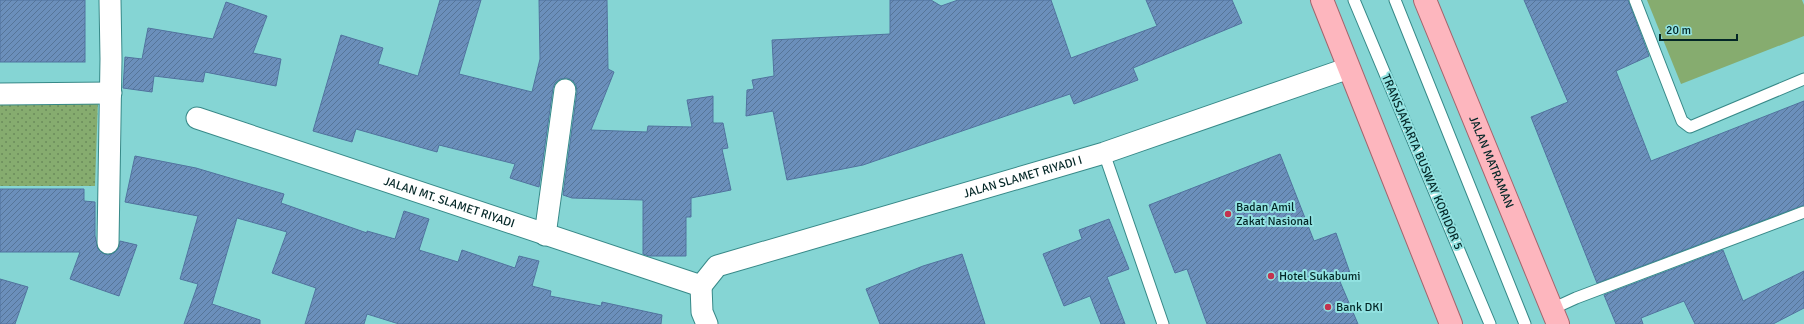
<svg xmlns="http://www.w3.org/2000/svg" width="1804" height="324" font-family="Signika,sans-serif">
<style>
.grass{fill:url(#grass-dots)}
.pitch{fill:#86ac6f}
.building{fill:url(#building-hatch);stroke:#51739e}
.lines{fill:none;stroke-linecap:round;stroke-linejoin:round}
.service-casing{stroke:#378988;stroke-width:13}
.minor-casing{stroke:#378988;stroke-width:23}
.primary-casing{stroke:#a4646c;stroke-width:24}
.service{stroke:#fff;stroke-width:11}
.minor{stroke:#fff;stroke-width:21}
.primary{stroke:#fdb6be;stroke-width:22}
.poi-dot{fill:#c3334f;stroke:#92e2e1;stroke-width:1.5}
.labels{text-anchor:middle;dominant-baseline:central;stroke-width:4;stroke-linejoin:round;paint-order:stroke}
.street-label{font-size:12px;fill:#032626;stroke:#92e2e1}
.poi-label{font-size:12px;fill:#032626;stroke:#92e2e1;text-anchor:start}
</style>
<defs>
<pattern id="grass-dots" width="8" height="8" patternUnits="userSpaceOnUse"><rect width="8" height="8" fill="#86ac6f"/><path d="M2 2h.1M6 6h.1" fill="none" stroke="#6b8c5b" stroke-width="1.8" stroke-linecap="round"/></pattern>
<pattern id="building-hatch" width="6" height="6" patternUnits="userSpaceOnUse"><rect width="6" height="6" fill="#6b8fbb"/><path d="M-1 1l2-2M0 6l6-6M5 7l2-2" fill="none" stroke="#567598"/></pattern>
</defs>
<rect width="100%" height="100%" fill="#85d5d4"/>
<polygon class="grass" points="0,100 98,100 95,186 0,186"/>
<polygon class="pitch" points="1647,0 1802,0 1804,5 1804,36 1681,84"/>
<g class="building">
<rect x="0" y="0" width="85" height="62"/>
<polygon points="440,0 481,0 459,74 532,92 540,59 539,0 607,0 608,69 614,72 591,130 647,132 648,126 692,127 687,100 713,96 713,123 723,123 728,148 722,149 731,190 691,198 691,217 686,217 686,256 649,256 643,254 643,200 572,198 563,195 577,92 576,85 573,81 567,78 560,79 555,83 553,88 539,187 510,178 515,164 439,145 437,152 356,129 352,142 313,131 341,35 383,48 378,64 418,76"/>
<polygon points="890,0 931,0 941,6 958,0 1051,0 1071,58 1157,26 1146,0 1232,0 1242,23 1133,68 1138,80 1074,104 1070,94 863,165 787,180 773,111 746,116 747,90 754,89 752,80 774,76 772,40 890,34"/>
<polygon points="1524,0 1628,0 1649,56 1616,71 1651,161 1804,101 1804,205 1597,283 1531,117 1568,102"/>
<polygon points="226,2 267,16 253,53 281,59 276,86 205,72 203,82 154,76 152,92 123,88 125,57 142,59 148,28 213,39"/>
<polygon points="1280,154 1314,241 1336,233 1350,273 1338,277 1358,324 1207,324 1187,269 1175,273 1149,205"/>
<polygon points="135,156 196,168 284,194 281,203 367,233 367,231 395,239 404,211 429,219 419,250 458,262 462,250 515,268 519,256 539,261 532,286 551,291 550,296 601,306 602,302 662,315 661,324 399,324 367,314 364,324 305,324 316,288 272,273 287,232 237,218 212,304 260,320 260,324 184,324 198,284 180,279 198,216 125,202"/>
<polygon points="0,189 84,189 84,201 95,202 95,236 98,249 102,253 108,255 114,253 118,249 120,241 137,245 119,296 70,279 80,252 0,252"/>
<polygon points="1109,219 1129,269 1107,277 1125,324 1101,324 1090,296 1064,306 1043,254 1082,239 1079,230"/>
<polygon points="1723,250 1743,301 1804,271 1804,308 1773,324 1695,324 1684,301 1641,318 1643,324 1616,324 1604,295"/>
<polygon points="962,254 985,324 880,324 866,289 923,266"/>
<polygon points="0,279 28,287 15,324 0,324"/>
</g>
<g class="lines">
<defs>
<g id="service">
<polyline points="1354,0 1490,324"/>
<polyline points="1395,0 1525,324"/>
<polyline points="1635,0 1682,121 1690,127 1804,79"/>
<polyline points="1104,153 1163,324"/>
<polyline points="1552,309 1576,298 1804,212"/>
</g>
<g id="minor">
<polyline points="0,94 111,93"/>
<path id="s1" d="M 197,118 L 701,286"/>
<polyline points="545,235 565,90"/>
<polyline points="108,243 111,59 110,0"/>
<path id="s2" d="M 701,286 L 717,266 L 1104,153 L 1349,68"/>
<polyline points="701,286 702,312 707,324"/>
</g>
<g id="primary">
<polyline points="1322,0 1451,324"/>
<path id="s3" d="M 1425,0 L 1558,324"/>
</g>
</defs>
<use href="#service" class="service-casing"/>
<use href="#minor" class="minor-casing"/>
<use href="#primary" class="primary-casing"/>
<use href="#service" class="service"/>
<use href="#minor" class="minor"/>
<use href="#primary" class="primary"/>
</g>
<g class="poi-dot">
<circle cx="1228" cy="214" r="4"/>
<circle cx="1271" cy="276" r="4"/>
<circle cx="1328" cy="307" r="4"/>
</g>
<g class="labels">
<g class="street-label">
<text transform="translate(1422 162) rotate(67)">TRANSJAKARTA BUSWAY KORIDOR 5</text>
<text stroke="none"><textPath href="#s3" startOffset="175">JALAN MATRAMAN</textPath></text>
<text stroke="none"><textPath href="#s2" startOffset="344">JALAN SLAMET RIYADI I</textPath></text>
<text stroke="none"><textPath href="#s1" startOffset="266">JALAN MT. SLAMET RIYADI</textPath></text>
</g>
<g class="poi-label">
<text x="1236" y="207">Badan Amil<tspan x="1236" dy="14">Zakat Nasional</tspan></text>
<text x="1279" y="276">Hotel Sukabumi</text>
<text x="1336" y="307">Bank DKI</text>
</g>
</g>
<path d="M1660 34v6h77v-6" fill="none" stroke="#032626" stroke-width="2"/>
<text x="1666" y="34" font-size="12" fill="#032626" stroke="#92e2e1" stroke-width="3" paint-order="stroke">20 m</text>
</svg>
